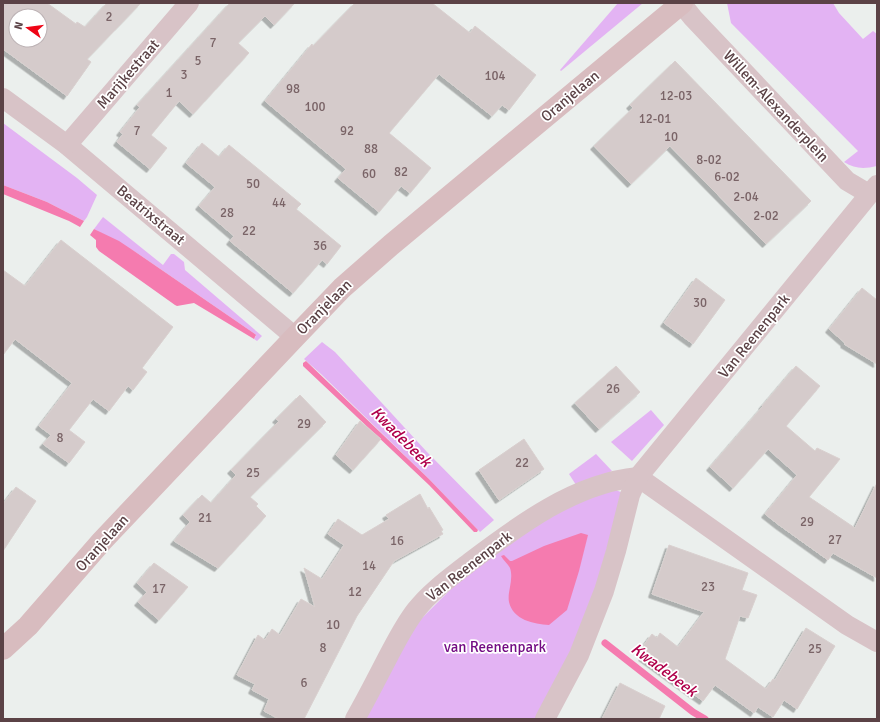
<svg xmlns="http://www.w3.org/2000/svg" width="880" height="722" font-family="Signika,sans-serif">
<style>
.green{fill:#e3b3f3}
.water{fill:#f57baf}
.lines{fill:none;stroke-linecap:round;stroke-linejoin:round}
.stream{stroke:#f57baf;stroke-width:7}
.building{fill:#d5cbcb;stroke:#d9d0cf;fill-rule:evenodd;filter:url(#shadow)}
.street{stroke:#d8c3c7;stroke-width:20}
.secondary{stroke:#d8bcbf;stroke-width:22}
.labels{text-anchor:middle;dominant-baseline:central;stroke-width:3.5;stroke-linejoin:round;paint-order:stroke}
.number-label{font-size:13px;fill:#7a6467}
.street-label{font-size:15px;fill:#5b4246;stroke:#fff}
.park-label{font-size:15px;fill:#730c83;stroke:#fff}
.water-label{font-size:16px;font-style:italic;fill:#b0004b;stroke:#fff}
</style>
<defs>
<filter id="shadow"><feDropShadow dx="-3.5" dy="3.5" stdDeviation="0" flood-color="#0004"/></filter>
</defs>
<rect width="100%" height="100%" fill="#ebefed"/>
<g class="green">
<polygon points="618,3 643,3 561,71 560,70"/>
<path d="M 727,3 L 833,3 L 839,13 L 863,39 L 873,31 L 877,34 L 877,166 C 864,169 855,169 844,162 L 858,151 L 731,23 Z"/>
<polygon points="3,123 77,178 97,195 87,217 84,221 47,202 3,185"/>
<polygon points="103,217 163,265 171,254 174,254 184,262 185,270 262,336 257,341 254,339 256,336 255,334 137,253 94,229"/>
<polygon points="322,342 335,352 427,452 494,520 480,532 429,479 321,374 304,359"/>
<polygon points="651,410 664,425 632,461 611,442"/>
<polygon points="596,454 612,471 578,488 569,474"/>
<polygon points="611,488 623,493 590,607 540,719 359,719 414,626 463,577 534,527 586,497"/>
</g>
<g class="water">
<polygon points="3,185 47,202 84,221 80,227 69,221 3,194"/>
<polygon points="94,229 119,241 137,253 255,334 256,335 254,339 194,303 177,306 175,305 99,251 96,247 96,240 90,235"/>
<polygon points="306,361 429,479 478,530 477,532 474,532 429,485 303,366 303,363"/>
<path d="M 581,533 L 588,535 L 579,571 L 567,610 L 549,625 C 534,624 513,620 509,602 C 507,591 514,580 510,568 C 508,564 503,560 501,556 L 504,555 L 510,561 L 512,561 L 544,546 Z"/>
</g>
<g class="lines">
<polyline class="stream" points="605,643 693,712 705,719"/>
</g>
<g class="building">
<path d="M 3,3 L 47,3 L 76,24 L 77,22 L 85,27 L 107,3 L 141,3 L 87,59 L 91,62 L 67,96 L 3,49 ZM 16,16 L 40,16 L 40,40 L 16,40 Z"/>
<polygon points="230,3 295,3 274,25 265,16 238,43 249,53 193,114 179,101 151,135 167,148 150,169 117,142 123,134 120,132 140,107 137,105"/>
<polygon points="355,3 432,3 470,33 475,26 536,75 509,110 502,105 492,116 439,74 389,133 431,168 410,193 401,186 379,212 338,178 346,169 265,101 312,44 313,46"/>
<polygon points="675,61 811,201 766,244 670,146 631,184 594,146 633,108 630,105"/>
<polygon points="202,143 219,157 229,145 301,204 296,209 341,246 327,264 322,260 293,293 230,241 234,236 199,206 215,187 186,163"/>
<polygon points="61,240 173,327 142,368 147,372 133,390 128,386 109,411 93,399 69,430 85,442 69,463 43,444 51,435 39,426 72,383 15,339 3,355 3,270 25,286"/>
<polygon points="696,278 725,300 693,344 664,323"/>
<polygon points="862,288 877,300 877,364 844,344 845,343 829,329"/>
<polygon points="616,366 640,392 599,429 575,403"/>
<polygon points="796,366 820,386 786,426 815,451 817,448 840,459 809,497 855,528 877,483 877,578 833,553 828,560 779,525 765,514 797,475 768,449 733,488 710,467 763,406 762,406"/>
<polygon points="300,395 326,422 250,497 258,504 256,506 266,516 218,568 174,541 190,522 183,515 202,495 211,503 236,475 231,470 279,421 276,419"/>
<polygon points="360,421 381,439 353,470 336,455"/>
<polygon points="524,439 544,469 499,500 479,470"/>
<polygon points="16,487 36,501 3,551 3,504"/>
<polygon points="420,494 428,509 429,507 443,530 441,531 443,534 394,561 357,616 304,719 279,719 264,711 269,699 252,690 255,684 237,675 258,635 265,640 272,629 280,635 301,599 315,607 304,568 322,579 344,545 328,534 338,519 362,535 389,519 386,515"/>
<polygon points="669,545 748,573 742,590 757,595 748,618 740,616 725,659 766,689 773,679 775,680 806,628 835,646 797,709 784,700 773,717 758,707 754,713 715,685 703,701 642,657 646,653 641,649 652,634 657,638 660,633 678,647 704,612 652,594"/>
<polygon points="154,563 188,587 159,620 138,602 147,592 137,583"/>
<polygon points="620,683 665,706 659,719 602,719"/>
</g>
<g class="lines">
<g class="street">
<polyline points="681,3 693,18 847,181 869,194"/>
<polyline points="3,98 67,145 295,337"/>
<polyline points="67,145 189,3"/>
<path d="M 355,719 C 367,698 378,676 389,655 C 397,640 405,624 416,610 C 431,591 451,577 470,562 C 519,525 575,483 638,477 L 847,625 L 877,642"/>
<polyline points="545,719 579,655 604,591 616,551 630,495 638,477 877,185"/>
</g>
<polyline class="secondary" points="3,649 28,626 102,541 295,337 342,288 391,245 682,3"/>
</g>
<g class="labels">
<g class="number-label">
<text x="109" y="17">2</text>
<text x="213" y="43">7</text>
<text x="198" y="61">5</text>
<text x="184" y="75">3</text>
<text x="495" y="76">104</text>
<text x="293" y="89">98</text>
<text x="169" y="93">1</text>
<text x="676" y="96">12-03</text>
<text x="315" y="107">100</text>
<text x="655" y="119">12-01</text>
<text x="137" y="131">7</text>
<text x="347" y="131">92</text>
<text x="671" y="137">10</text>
<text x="371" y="149">88</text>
<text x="709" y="160">8-02</text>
<text x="401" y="172">82</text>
<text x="369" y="174">60</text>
<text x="727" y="177">6-02</text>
<text x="253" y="184">50</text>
<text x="746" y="197">2-04</text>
<text x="279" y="203">44</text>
<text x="227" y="213">28</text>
<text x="766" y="216">2-02</text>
<text x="249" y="231">22</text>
<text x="320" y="246">36</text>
<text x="700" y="303">30</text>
<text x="613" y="389">26</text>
<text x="304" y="424">29</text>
<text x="60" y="438">8</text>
<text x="522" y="463">22</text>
<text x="253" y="473">25</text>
<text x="205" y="518">21</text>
<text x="807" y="522">29</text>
<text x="835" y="540">27</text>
<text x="397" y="541">16</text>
<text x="369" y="566">14</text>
<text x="708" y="587">23</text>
<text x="159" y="589">17</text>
<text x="355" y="592">12</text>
<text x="333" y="625">10</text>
<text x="323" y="648">8</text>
<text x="815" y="649">25</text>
<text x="304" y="683">6</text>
</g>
<g class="street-label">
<text transform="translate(128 74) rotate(-49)">Marijkestraat</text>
<text transform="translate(570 96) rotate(-40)">Oranjelaan</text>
<text transform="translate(776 106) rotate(47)">Willem-Alexanderplein</text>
<text transform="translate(151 215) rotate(40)">Beatrixstraat</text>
<text transform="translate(324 307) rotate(-45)">Oranjelaan</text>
<text transform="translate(754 336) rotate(-51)">Van Reenenpark</text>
<text transform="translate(102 543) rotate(-48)">Oranjelaan</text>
<text transform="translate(469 566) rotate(-38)">Van Reenenpark</text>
</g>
<g class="park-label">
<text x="495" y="647">van Reenenpark</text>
</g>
<g class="water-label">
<text transform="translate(401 437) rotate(45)">Kwadebeek</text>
<text transform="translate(664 670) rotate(37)">Kwadebeek</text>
</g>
</g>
<rect width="880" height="722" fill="none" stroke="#5b4246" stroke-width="8"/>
<g transform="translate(28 28) rotate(284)"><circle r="19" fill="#ffffff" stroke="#bdb3b5"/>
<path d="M0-3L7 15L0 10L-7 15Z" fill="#ef0516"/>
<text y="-6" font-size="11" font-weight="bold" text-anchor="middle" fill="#5b4246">N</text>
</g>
</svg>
